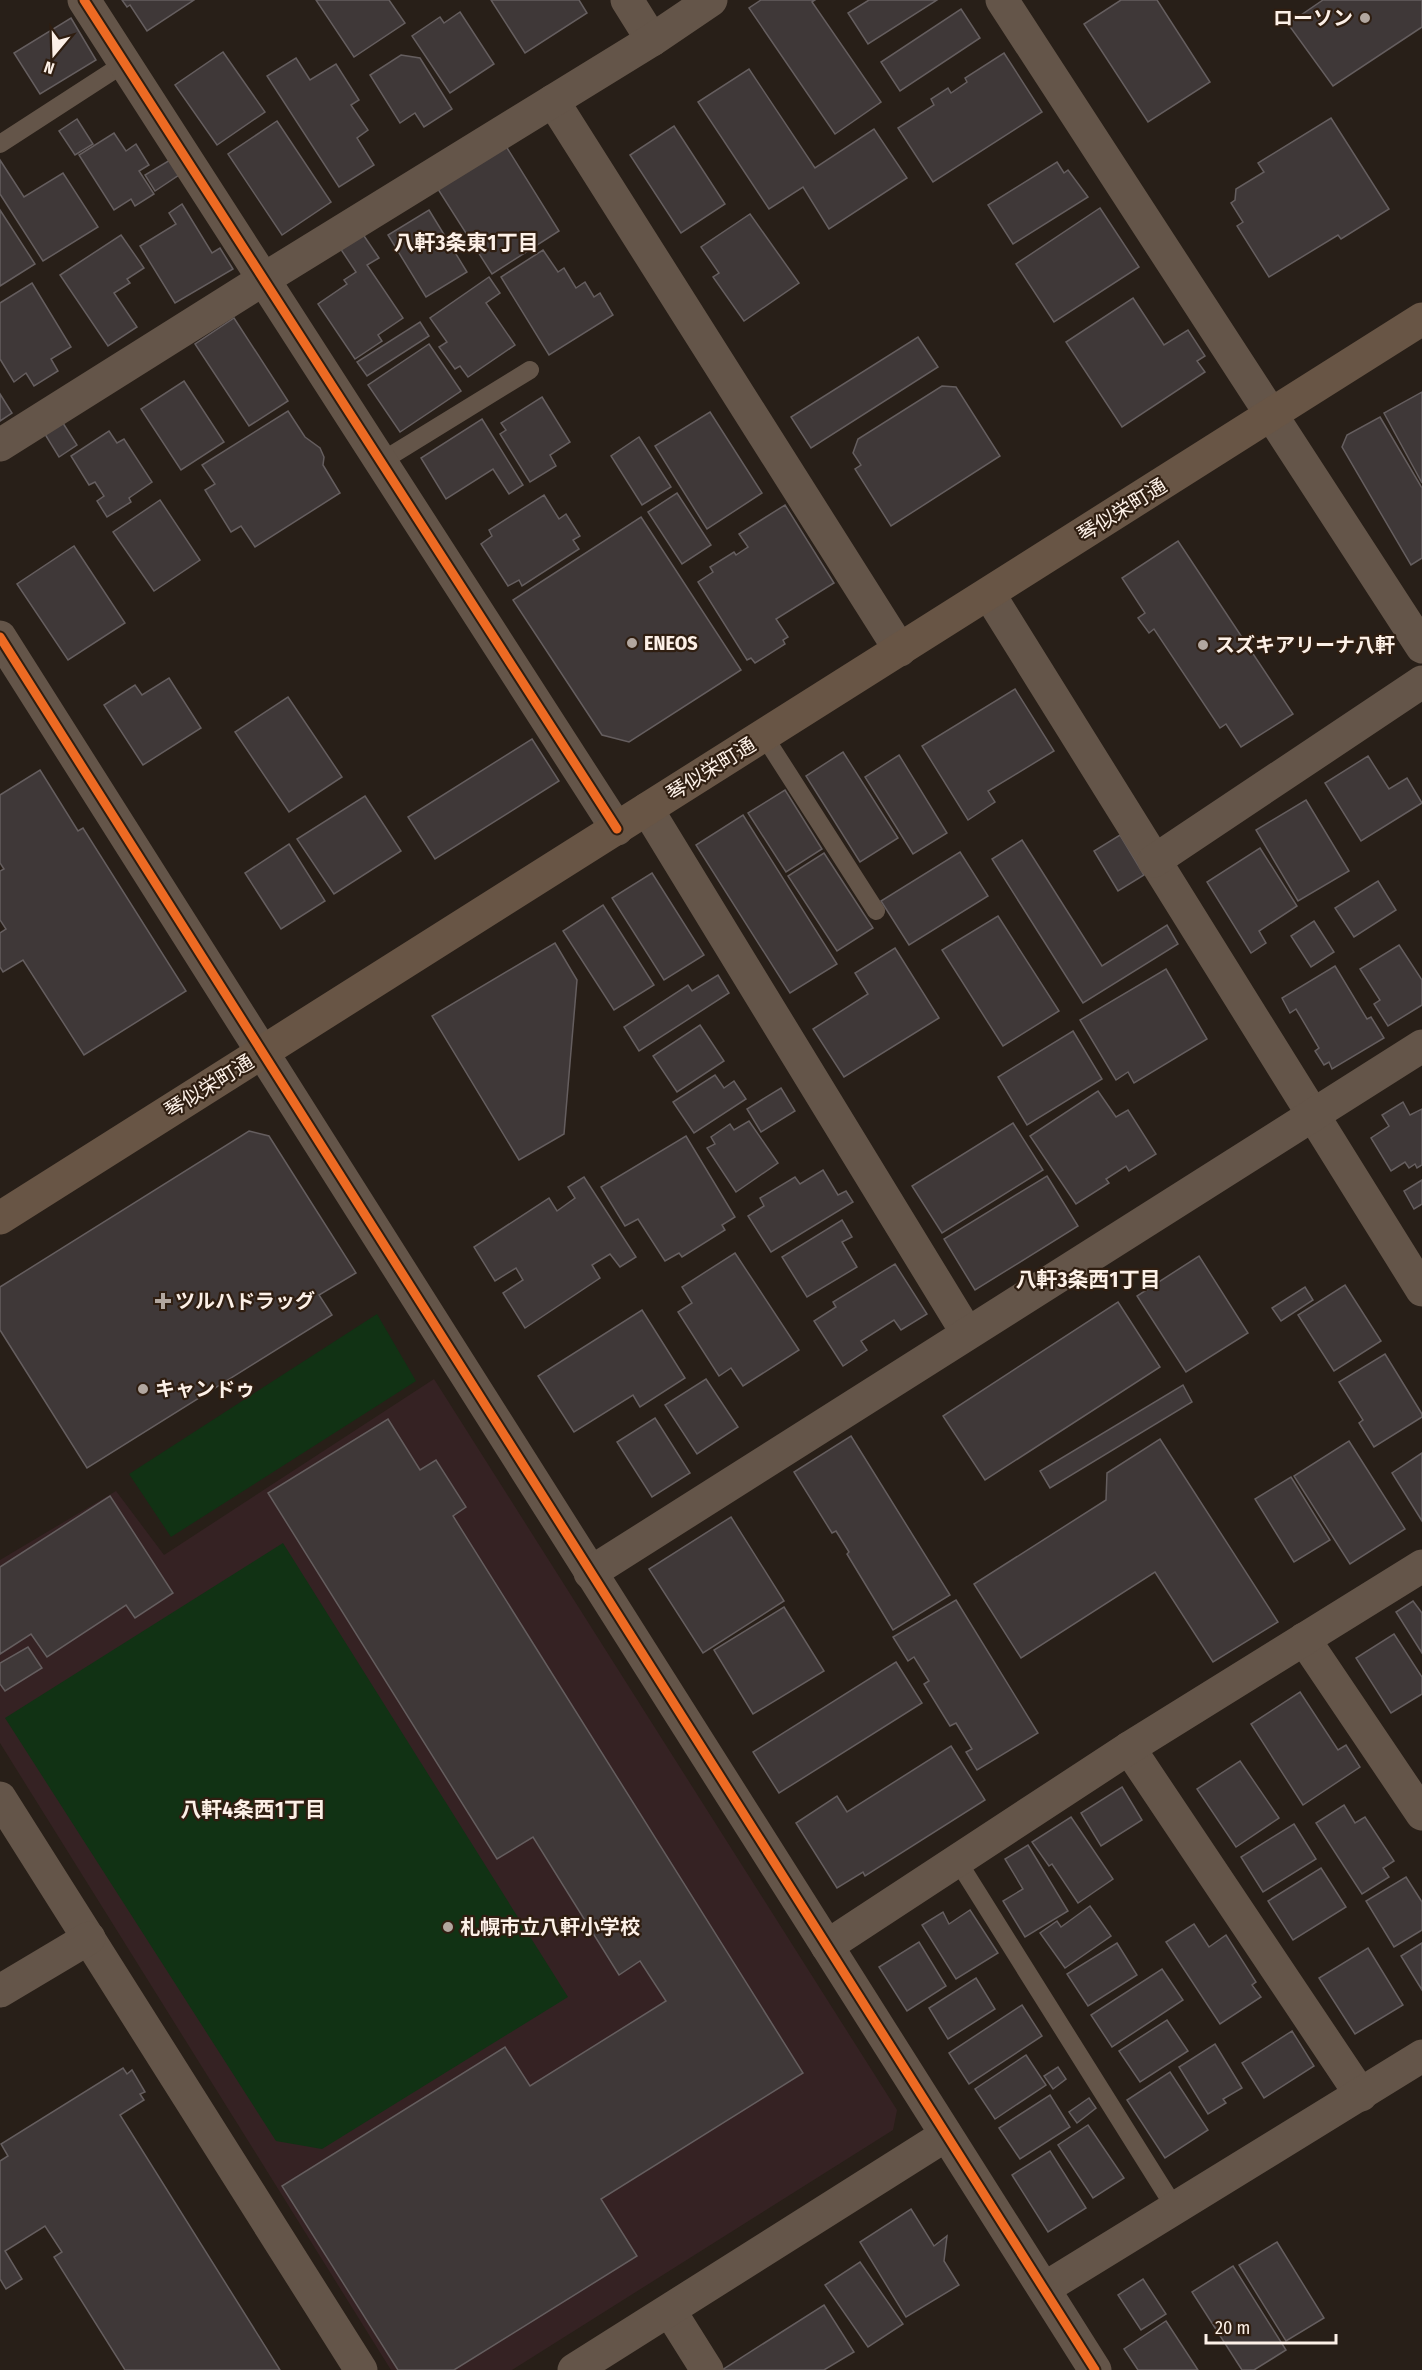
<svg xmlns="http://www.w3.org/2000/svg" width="1422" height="2370" font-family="'Fira Sans Condensed','Noto Sans JP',sans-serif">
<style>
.education{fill:#352223}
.green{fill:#113214}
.building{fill:#3f3838;stroke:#655e5f;stroke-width:1.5}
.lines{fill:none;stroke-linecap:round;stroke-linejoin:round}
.service{stroke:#645549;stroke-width:18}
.minor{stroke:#645549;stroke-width:33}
.secondary{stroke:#685545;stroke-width:33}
.cycleway-casing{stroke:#2f1e11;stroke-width:13}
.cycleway{stroke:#ed6a23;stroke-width:9}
.poi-dot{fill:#b2a79f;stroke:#2f1e11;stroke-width:2}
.labels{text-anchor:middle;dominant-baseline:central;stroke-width:4.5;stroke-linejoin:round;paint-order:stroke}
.poi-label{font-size:20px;font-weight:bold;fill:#fcf0e7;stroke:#2f1e11;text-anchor:start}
.street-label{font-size:20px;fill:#fcf0e7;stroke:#2f1e11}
.neighbourhood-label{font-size:21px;font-weight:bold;fill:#fcf0e7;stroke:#2f1e11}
</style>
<rect width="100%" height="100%" fill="#281f18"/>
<polygon class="education" points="434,1379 897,2110 893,2130 512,2370 391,2370 0,1743 0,1560 116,1491 164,1555"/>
<g class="green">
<polygon points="377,1314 416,1381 171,1537 129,1474"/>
<polygon points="283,1543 568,1997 322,2149 276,2141 5,1718"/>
</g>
<g class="building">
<polygon points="122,0 194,0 147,31 130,5 127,7"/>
<polygon points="316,0 389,0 405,23 354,57"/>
<polygon points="491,0 579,0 587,13 525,53"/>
<polygon points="761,0 815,0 812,2 881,102 835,134 749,8"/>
<polygon points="869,0 937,0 868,44 848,13"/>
<polygon points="1121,0 1157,0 1210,82 1148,122 1084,24"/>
<polygon points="1323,0 1422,0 1422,27 1333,86 1288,24"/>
<polygon points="961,9 980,38 900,91 881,62"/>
<polygon points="460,12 494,64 450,93 412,36 440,17 444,23"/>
<polygon points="71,18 96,60 40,94 14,53"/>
<polygon points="223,52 265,112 217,145 175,85"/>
<polygon points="1004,53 1042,112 933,182 898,128 934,105 931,99 948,88 951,93 967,82 965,78"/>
<polygon points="401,55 420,58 452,109 424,127 415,113 400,123 370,75"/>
<polygon points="296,58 310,80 336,64 359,100 351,105 368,130 357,138 374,165 339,187 267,76"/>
<polygon points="749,69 815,168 874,129 907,178 829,229 803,187 769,209 698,102"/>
<polygon points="1331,118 1389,209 1341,239 1338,235 1269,277 1237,226 1243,222 1231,203 1235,200 1236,189 1264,172 1258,163"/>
<polygon points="77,119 93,144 75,155 59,131"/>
<polygon points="277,121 331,202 282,235 228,154"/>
<polygon points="674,126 725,204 681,233 630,155"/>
<polygon points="114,133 126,151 136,144 149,165 139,171 154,194 135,206 131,199 114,210 79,155"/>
<polygon points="504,143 559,231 492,274 436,186"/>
<polygon points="0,160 24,197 63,173 98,227 43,261 0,194"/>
<polygon points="170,160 179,175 155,191 145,175"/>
<polygon points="1057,162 1064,173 1068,170 1088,197 1013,244 988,205"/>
<polygon points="182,204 212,253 220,248 233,269 175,303 140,246 176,224 169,213"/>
<polygon points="1100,208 1139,267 1054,322 1016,264"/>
<polygon points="0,210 35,264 0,286"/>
<polygon points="429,210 467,272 426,297 388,235"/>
<polygon points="750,214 799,283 744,321 713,277 719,273 701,247"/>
<polygon points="360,230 379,258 367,265 403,318 378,335 382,341 355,359 318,304 347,284 344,280 356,272 338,245"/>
<polygon points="121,235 144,268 127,279 130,283 114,293 137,327 108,346 60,275"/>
<polygon points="543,250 558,272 564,268 576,288 585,282 594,297 600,293 613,315 549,355 501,277"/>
<polygon points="489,277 500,293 486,303 515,345 468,377 460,366 455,369 439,347 447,342 430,318"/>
<polygon points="32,283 71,347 51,359 58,371 34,386 26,373 14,382 0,359 0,303"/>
<polygon points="1133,298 1164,345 1188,330 1205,356 1197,361 1205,372 1122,427 1066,342"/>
<polygon points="234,318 288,401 249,426 195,344"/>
<polygon points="420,322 429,336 367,376 357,362"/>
<polygon points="918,337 938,367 811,448 791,417"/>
<polygon points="429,344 461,391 400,432 368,385"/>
<polygon points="184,381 224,442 181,470 141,409"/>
<polygon points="942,386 956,387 1000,456 891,526 855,469 861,465 853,453 858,439"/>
<polygon points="1422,392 1422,483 1384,413"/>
<polygon points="0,394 12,413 0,421"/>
<polygon points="542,397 570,442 550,455 556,466 530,482 500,434 506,430 501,423"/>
<polygon points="288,411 305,437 320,448 324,457 323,465 340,493 255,547 241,526 231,532 205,490 215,484 202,465"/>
<polygon points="710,412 762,493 707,529 655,446"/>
<polygon points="1380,417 1422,488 1422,558 1411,565 1342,447 1347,435"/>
<polygon points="482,419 523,485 509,494 493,469 446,499 421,458"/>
<polygon points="61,420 77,445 59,457 43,431"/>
<polygon points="109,431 117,443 124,439 152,482 129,498 131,502 107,517 97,501 104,496 95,482 89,485 71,456"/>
<polygon points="639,437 671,487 642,505 611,456"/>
<polygon points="677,493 711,545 682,564 648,512"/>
<polygon points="544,495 559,519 566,514 580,536 573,540 579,549 522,586 519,580 508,586 481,544 492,536 489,530"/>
<polygon points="160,500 200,560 154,591 113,532"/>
<polygon points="785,505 834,583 776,619 788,637 783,640 785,644 755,663 751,658 747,660 698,582 713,572 710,567 734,552 736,555 748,547 739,534"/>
<polygon points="641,517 741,670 629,742 602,735 513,600"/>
<polygon points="1178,541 1293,714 1241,747 1226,724 1220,728 1154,629 1149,633 1138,618 1145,613 1122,578"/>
<polygon points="74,546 125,623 68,660 17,584"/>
<polygon points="169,678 201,728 143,765 104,705 135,685 142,695"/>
<polygon points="1015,689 1054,751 988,791 995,802 968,820 922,746"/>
<polygon points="288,697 342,777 289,812 235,732"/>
<polygon points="532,739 559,781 435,859 408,817"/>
<polygon points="843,752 898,838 860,862 806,776"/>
<polygon points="899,755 947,833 913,854 865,777"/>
<polygon points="1368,756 1389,789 1407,778 1422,803 1361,841 1325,783"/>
<polygon points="40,770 78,831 83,828 186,991 84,1055 23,960 3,972 0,967 0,933 6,929 0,920 0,871 4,869 0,863 0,795"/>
<polygon points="785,790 822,849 786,872 748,813"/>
<polygon points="365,796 401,851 334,894 297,839"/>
<polygon points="1306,800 1349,871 1298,901 1256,830"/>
<polygon points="743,815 837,964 790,993 696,845"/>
<polygon points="1120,835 1144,875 1118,891 1094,851"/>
<polygon points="1022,840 1102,966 1167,925 1178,944 1083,1003 992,859"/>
<polygon points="289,844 325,901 281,929 245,873"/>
<polygon points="1260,848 1297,906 1259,931 1266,943 1251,953 1207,882"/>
<polygon points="960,852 988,896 909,945 881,901"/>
<polygon points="824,853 873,928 837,951 788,876"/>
<polygon points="652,873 704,955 664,980 612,898"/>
<polygon points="1378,881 1396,910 1354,937 1335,908"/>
<polygon points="603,905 654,985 614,1010 563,931"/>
<polygon points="998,916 1059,1011 1003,1046 942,950"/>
<polygon points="1314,921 1334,952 1311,967 1291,936"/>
<polygon points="555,943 577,980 564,1134 519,1160 432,1016"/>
<polygon points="1399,945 1422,980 1422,1005 1388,1026 1374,1004 1380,1000 1360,969"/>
<polygon points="895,948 939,1018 844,1077 813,1029 868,994 855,973"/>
<polygon points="1335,966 1367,1019 1371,1017 1384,1038 1332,1069 1329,1062 1324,1065 1315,1051 1319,1048 1296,1009 1290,1013 1282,998"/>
<polygon points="1166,969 1207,1039 1134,1083 1128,1072 1116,1080 1080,1020"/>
<polygon points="718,975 729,993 639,1051 624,1027 688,985 692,991"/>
<polygon points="700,1025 724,1061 677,1092 653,1056"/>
<polygon points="1073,1031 1102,1079 1027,1125 998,1077"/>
<polygon points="715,1075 724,1088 734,1081 746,1099 694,1133 673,1102"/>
<polygon points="781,1088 795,1111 761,1132 747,1109"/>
<polygon points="1098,1091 1116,1117 1128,1110 1156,1154 1129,1171 1126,1166 1106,1179 1109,1183 1076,1204 1030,1136"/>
<polygon points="1403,1102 1410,1115 1422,1109 1422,1165 1417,1168 1415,1164 1409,1168 1405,1162 1391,1171 1371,1138 1389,1126 1382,1115"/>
<polygon points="749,1121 778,1163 736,1192 707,1148 715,1144 711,1137 730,1124 734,1130"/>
<polygon points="1013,1123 1043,1170 942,1233 912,1186"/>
<polygon points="249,1131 269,1136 356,1273 319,1295 332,1315 87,1468 0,1330 0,1287"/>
<polygon points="686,1136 735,1217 722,1225 725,1230 682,1257 679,1253 665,1261 638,1219 625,1226 601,1187"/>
<polygon points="823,1170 838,1195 846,1191 853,1202 771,1252 748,1216 764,1206 760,1198 795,1177 800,1184"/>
<polygon points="1047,1176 1078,1226 975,1290 944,1239"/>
<polygon points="584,1177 636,1257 620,1267 610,1254 592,1265 600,1278 525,1328 503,1293 523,1280 516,1268 495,1281 474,1247 549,1198 557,1211 575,1198 568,1187"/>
<polygon points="1422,1180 1422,1204 1414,1209 1404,1191"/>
<polygon points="842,1220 852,1237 842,1242 857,1267 807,1297 782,1257"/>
<polygon points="735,1253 799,1350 743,1386 731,1368 719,1376 678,1312 692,1303 682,1287"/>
<polygon points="1199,1256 1248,1333 1186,1372 1137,1296"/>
<polygon points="895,1264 927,1314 901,1330 894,1320 861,1341 867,1350 843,1366 814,1321 836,1307 833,1302"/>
<polygon points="1345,1285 1381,1341 1334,1371 1298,1315"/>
<polygon points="1305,1287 1313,1300 1281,1321 1272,1308"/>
<polygon points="1118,1302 1160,1367 985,1480 943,1416"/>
<polygon points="642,1310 685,1378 640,1407 633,1395 574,1432 538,1376"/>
<polygon points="1385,1354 1422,1414 1422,1417 1374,1447 1359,1423 1363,1420 1339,1382"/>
<polygon points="706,1379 738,1427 697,1454 665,1405"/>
<polygon points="1183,1385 1192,1402 1050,1488 1040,1471"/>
<polygon points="655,1418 690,1473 652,1497 617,1442"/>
<polygon points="388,1419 420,1470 436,1460 466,1507 453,1516 803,2073 601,2199 637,2256 454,2370 398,2370 282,2186 505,2047 530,2086 666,2001 640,1961 619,1975 533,1837 497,1859 268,1493"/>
<polygon points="851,1436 950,1595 893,1630 847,1554 849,1552 836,1531 832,1533 794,1472"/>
<polygon points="1160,1439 1278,1622 1213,1662 1155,1572 1021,1658 974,1584 1106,1500 1107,1473"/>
<polygon points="1349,1441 1405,1529 1350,1564 1294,1476"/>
<polygon points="1422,1453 1422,1521 1392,1473"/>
<polygon points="1291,1477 1330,1540 1294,1562 1255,1499"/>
<polygon points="110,1496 173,1593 135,1618 126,1605 47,1657 31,1634 0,1654 0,1567"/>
<polygon points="731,1517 784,1601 703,1653 649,1569"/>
<polygon points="956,1600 1038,1733 977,1770 966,1752 972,1749 956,1723 950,1726 924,1684 929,1681 914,1657 908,1661 893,1637"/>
<polygon points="1413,1601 1422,1613 1422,1653 1396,1612"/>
<polygon points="784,1607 824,1671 753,1714 714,1650"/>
<polygon points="1394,1634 1422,1677 1422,1694 1391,1713 1356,1658"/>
<polygon points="28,1647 42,1668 5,1691 0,1684 0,1663"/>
<polygon points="896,1662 922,1703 779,1793 753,1752"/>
<polygon points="1300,1692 1338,1750 1346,1745 1360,1767 1303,1805 1251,1724"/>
<polygon points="951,1746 985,1800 865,1876 863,1872 837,1888 796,1823 837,1796 847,1812"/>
<polygon points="1240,1761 1279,1818 1236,1847 1197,1789"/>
<polygon points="1122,1787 1142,1820 1101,1846 1081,1813"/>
<polygon points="1344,1805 1355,1823 1365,1817 1394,1861 1383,1868 1389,1877 1362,1894 1316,1823"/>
<polygon points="1071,1817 1113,1879 1078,1903 1052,1864 1049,1866 1032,1842"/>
<polygon points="1294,1824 1316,1859 1263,1892 1241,1857"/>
<polygon points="1028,1845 1068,1911 1025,1937 1003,1901 1023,1889 1005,1859"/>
<polygon points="1321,1868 1346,1907 1293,1940 1268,1901"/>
<polygon points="1406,1877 1422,1902 1422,1930 1394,1947 1366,1901"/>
<polygon points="1090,1906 1111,1936 1065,1968 1040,1933 1057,1921 1061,1927"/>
<polygon points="970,1910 998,1953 956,1979 922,1925 943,1912 949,1924"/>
<polygon points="1194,1924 1209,1947 1226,1935 1256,1982 1252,1985 1261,1997 1220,2024 1166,1942"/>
<polygon points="919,1942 946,1986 907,2011 879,1967"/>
<polygon points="1117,1943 1137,1975 1088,2006 1067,1974"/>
<polygon points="1422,1943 1422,1990 1401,1956"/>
<polygon points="1368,1948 1403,2005 1355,2034 1319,1978"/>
<polygon points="1162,1969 1183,2000 1112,2047 1091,2015"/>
<polygon points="976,1978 995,2009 948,2039 929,2008"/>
<polygon points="1022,2005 1042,2036 969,2084 949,2053"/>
<polygon points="1167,2020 1188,2051 1140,2082 1119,2051"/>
<polygon points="1292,2031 1314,2066 1264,2098 1242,2063"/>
<polygon points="1215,2044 1242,2088 1223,2099 1226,2103 1208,2114 1179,2067"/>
<polygon points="1026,2055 1046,2085 995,2119 975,2089"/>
<polygon points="1058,2067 1066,2079 1053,2089 1044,2076"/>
<polygon points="123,2068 127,2074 132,2070 145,2092 140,2094 144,2100 120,2115 280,2370 125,2370 54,2257 62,2252 45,2226 5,2251 22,2279 6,2289 0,2279 0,2161 8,2156 1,2144"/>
<polygon points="1170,2072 1208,2130 1165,2158 1127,2100"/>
<polygon points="1050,2095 1070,2127 1020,2159 999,2128"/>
<polygon points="1089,2098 1096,2108 1077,2123 1069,2112"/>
<polygon points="1088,2125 1124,2178 1093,2198 1058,2145"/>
<polygon points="1050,2151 1086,2208 1048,2232 1012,2175"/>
<polygon points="911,2209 934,2246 947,2236 944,2261 959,2285 906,2317 860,2242"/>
<polygon points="1277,2242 1324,2318 1286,2341 1239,2265"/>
<polygon points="860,2262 903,2324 868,2347 825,2285"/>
<polygon points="1233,2266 1286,2350 1254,2370 1242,2370 1192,2292"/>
<polygon points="1143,2279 1166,2314 1141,2330 1118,2295"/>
<polygon points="824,2305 854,2352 824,2370 722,2370"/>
<polygon points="1166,2321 1198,2370 1138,2370 1124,2349"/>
</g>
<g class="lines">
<g class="service">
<polyline points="0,144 125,63"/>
<polyline points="382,461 530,370"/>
<polyline points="764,736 876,911"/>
<polyline points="957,1860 1175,2208"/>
</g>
<g class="minor">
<polyline points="84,0 617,829"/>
<polyline points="627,0 652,40"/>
<polyline points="1002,0 1422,647"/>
<polyline points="553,101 900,650"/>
<polyline points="0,445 264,279 652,40 711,0"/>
<polyline points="989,594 1422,1290"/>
<polyline points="0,637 1095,2370"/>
<polyline points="647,809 967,1333"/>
<polyline points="1154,861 1422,682"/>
<polyline points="590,1573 1422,1046"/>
<polyline points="1304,1639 1422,1814"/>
<polyline points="1129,1748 1361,2095"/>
<polyline points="0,1798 361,2370"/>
<polyline points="827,1946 1129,1748 1422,1566"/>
<polyline points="0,1991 89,1938"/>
<polyline points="1045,2288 1422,2056"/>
<polyline points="670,2311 707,2370"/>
<polyline points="574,2370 946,2135"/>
</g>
<polyline class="secondary" points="0,1218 1422,319"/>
<defs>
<g id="cycleway">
<polyline points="84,0 617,829"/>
<polyline points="0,637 1095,2370"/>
</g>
</defs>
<use href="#cycleway" class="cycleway-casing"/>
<use href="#cycleway" class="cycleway"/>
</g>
<g class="poi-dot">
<circle cx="1365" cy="18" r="6"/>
<circle cx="632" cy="643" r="6"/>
<circle cx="1203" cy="645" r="6"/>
<path d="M160 1292h6v6h6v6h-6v6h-6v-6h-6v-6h6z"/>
<circle cx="143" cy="1389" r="6"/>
<circle cx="448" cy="1927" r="6"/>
</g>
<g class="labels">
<g class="poi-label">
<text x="1353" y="18" text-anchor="end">ローソン</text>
<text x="644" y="643">ENEOS</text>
<text x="1215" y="645">スズキアリーナ八軒</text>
<text x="175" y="1301">ツルハドラッグ</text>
<text x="155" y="1389">キャンドゥ</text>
<text x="460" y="1927">札幌市立八軒小学校</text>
</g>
<g class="street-label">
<text transform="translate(1122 510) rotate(-32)">琴似栄町通</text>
<text transform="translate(711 769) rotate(-32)">琴似栄町通</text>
<text transform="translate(209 1086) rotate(-32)">琴似栄町通</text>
</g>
<g class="neighbourhood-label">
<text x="466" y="243">八軒3条東1丁目</text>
<text x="1088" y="1280">八軒3条西1丁目</text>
<text x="253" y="1810">八軒4条西1丁目</text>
</g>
</g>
<g transform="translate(54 54) rotate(199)" stroke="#2f1e11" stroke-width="4.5" paint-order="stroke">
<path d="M0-4.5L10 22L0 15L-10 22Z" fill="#fcf0e7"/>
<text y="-9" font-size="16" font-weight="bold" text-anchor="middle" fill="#fcf0e7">N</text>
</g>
<path d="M1206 2334v9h130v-9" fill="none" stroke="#fcf0e7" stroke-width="3"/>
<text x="1215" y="2334" font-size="18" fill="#fcf0e7" stroke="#2f1e11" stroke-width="4.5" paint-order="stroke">20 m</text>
</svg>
